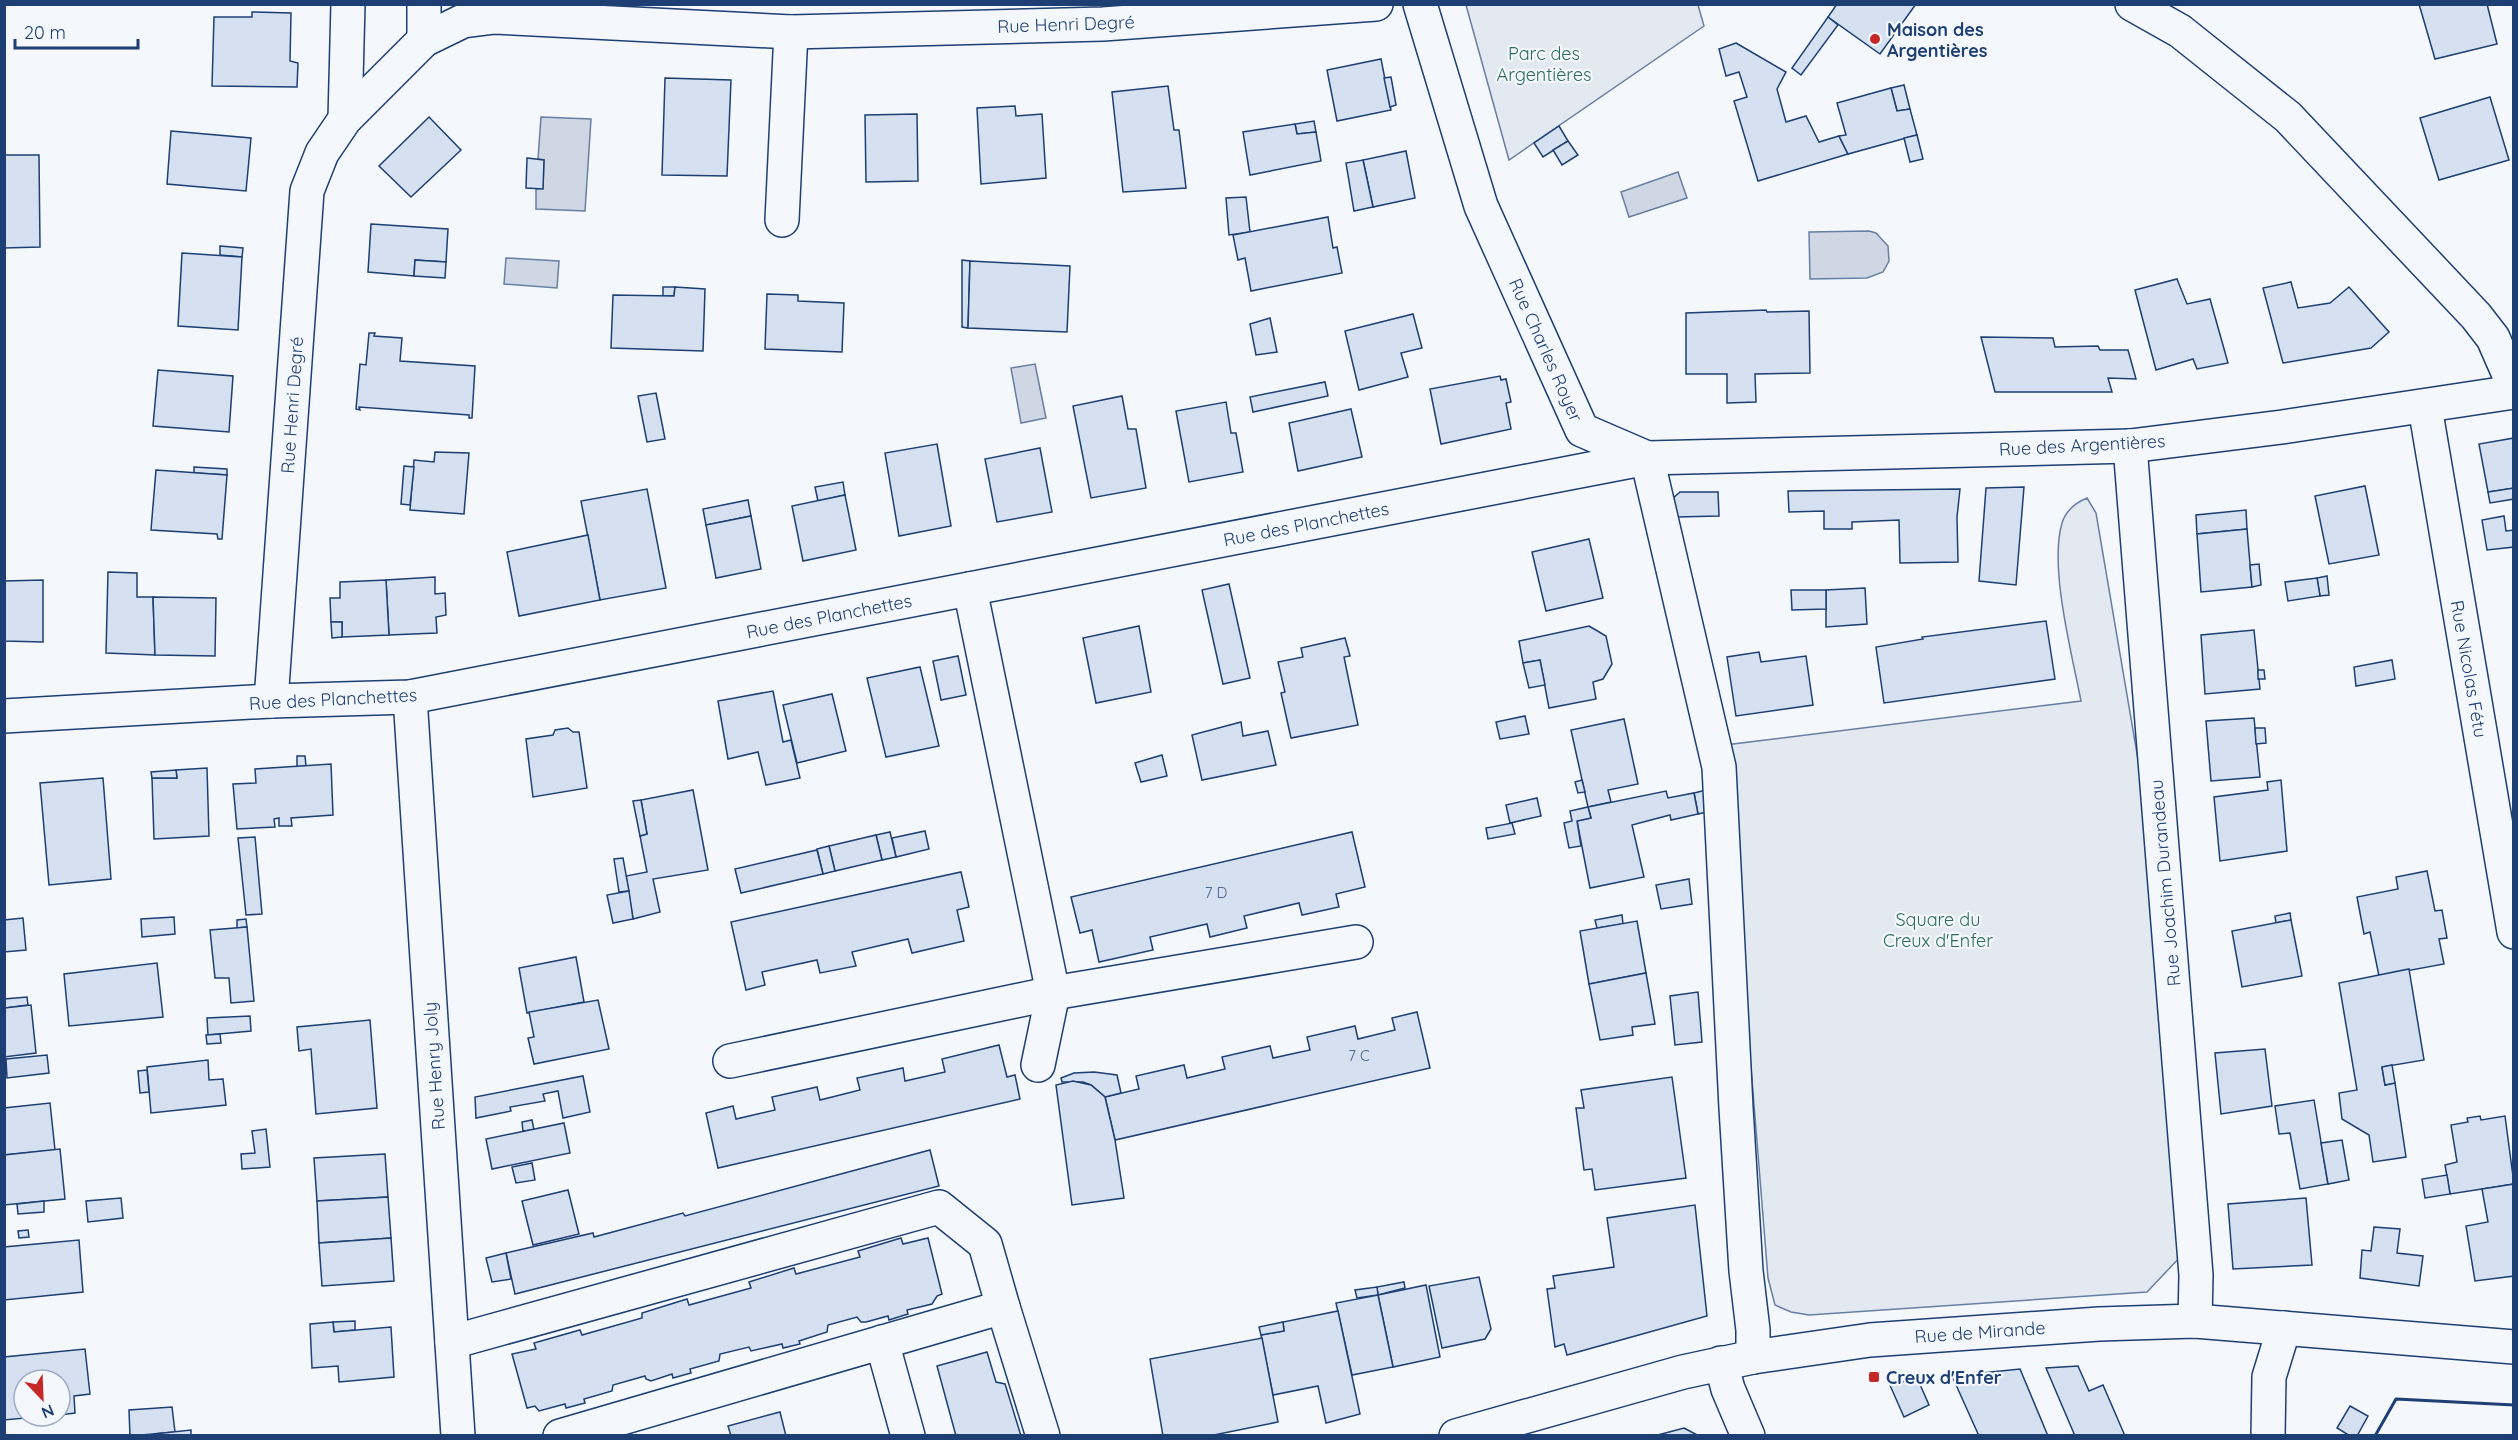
<svg xmlns="http://www.w3.org/2000/svg" width="2518" height="1440" font-family="Quicksand,sans-serif">
<style>
.green{fill:#e3e9f0;stroke:#687fa3;stroke-width:1.5}
.water{fill:#cfd7e4;stroke:#687fa3;stroke-width:1.5}
.building{fill:#d5e0f0;stroke:#1d3f73;stroke-width:1.5}
.lines{fill:none;stroke-linecap:round;stroke-linejoin:round}
.minor-casing{stroke:#1d3f73;stroke-width:36}
.major-casing{stroke:#1d3f73;stroke-width:36}
.minor{stroke:#f4f7fb;stroke-width:33}
.major{stroke:#f4f7fb;stroke-width:33}
.wall{stroke:#1d3f73;stroke-width:3}
.poi-dot{fill:#c62828;stroke:#f4f7fb;stroke-width:2}
.labels{text-anchor:middle;dominant-baseline:central;stroke-width:4.5;stroke-linejoin:round;paint-order:stroke}
.number-label{font-size:15px;fill:#4b6792}
.street-label{font-size:18px;fill:#1d3f73;stroke:#f4f7fb}
.poi-label{font-size:18px;font-weight:bold;fill:#1d3f73;stroke:#f4f7fb;text-anchor:start}
.park-label{font-size:18px;fill:#2c6c60;stroke:#f4f7fb}
</style>
<rect width="100%" height="100%" fill="#f4f7fb"/>
<g class="green">
<polygon points="1466,5 1698,5 1704,26 1509,160"/>
<path d="M 2087,498 L 2096,513 L 2149,824 L 2182,1255 L 2147,1292 L 1809,1315 L 1791,1312 L 1775,1305 L 1768,1278 L 1725,745 L 2081,701 C 2072,654 2049,568 2062,523 C 2066,510 2075,503 2087,498 Z"/>
</g>
<g class="water">
<polygon points="541,117 591,119 585,211 536,209 536,189 543,188 544,160 538,159"/>
<polygon points="1678,172 1687,198 1629,217 1621,192"/>
<polygon points="1869,231 1876,233 1888,246 1889,261 1883,272 1867,278 1810,279 1809,232"/>
<polygon points="506,258 559,261 557,288 504,284"/>
<polygon points="1035,364 1046,418 1021,423 1011,368"/>
</g>
<g class="building">
<polygon points="1837,4 1916,4 1880,54 1828,17"/>
<polygon points="2419,4 2487,4 2497,44 2435,59"/>
<polygon points="252,12 291,13 290,61 298,63 297,87 212,86 214,17 252,17"/>
<polygon points="1828,17 1838,25 1801,75 1792,68"/>
<polygon points="1736,43 1786,72 1777,89 1786,122 1806,116 1819,142 1839,136 1848,154 1758,181 1734,101 1747,97 1739,72 1726,76 1719,49"/>
<polygon points="1381,59 1391,110 1337,121 1327,70"/>
<polygon points="1391,77 1396,105 1390,107 1384,78"/>
<polygon points="665,78 731,80 727,176 662,175"/>
<polygon points="1904,85 1910,109 1897,111 1891,88"/>
<polygon points="1168,86 1174,130 1179,130 1186,188 1123,192 1112,92"/>
<polygon points="1891,88 1897,111 1910,109 1917,135 1848,154 1839,136 1846,135 1837,103"/>
<polygon points="2490,97 2509,160 2439,180 2420,118"/>
<polygon points="1015,106 1016,116 1042,114 1046,178 981,184 977,108"/>
<polygon points="917,114 918,181 866,182 865,115"/>
<polygon points="429,117 461,150 411,197 379,166"/>
<polygon points="1314,121 1316,132 1297,134 1295,124"/>
<polygon points="1295,124 1297,134 1316,132 1321,161 1250,175 1243,132"/>
<polygon points="1559,126 1568,141 1543,157 1534,143"/>
<polygon points="171,131 251,138 246,191 167,184"/>
<polygon points="1917,135 1923,159 1910,162 1904,138"/>
<polygon points="1568,141 1578,155 1562,165 1553,150"/>
<polygon points="1406,151 1415,198 1373,207 1363,160"/>
<polygon points="4,155 39,155 40,247 4,248"/>
<polygon points="527,158 544,160 543,189 526,188"/>
<polygon points="1363,160 1373,207 1354,211 1346,163"/>
<polygon points="1246,197 1250,232 1229,235 1226,198"/>
<polygon points="1328,217 1333,248 1337,247 1342,273 1251,291 1245,258 1238,260 1233,235"/>
<polygon points="371,224 448,229 446,262 415,260 414,276 368,272"/>
<polygon points="220,246 243,248 242,257 220,255"/>
<polygon points="182,253 242,257 238,330 178,326"/>
<polygon points="415,260 446,262 445,278 414,276"/>
<polygon points="962,260 970,261 968,328 962,327"/>
<polygon points="970,261 1070,266 1067,332 968,328"/>
<polygon points="2177,279 2187,304 2210,299 2228,363 2197,369 2193,359 2156,370 2135,290"/>
<polygon points="2291,282 2298,308 2330,303 2349,287 2389,332 2371,348 2283,363 2263,288"/>
<polygon points="663,287 675,287 674,296 663,296"/>
<polygon points="675,287 705,289 703,351 611,348 613,295 674,296"/>
<polygon points="767,294 798,295 798,301 844,303 842,352 765,349"/>
<polygon points="1766,310 1767,312 1809,311 1810,373 1755,374 1756,402 1727,403 1727,374 1686,374 1686,313"/>
<polygon points="1413,314 1422,348 1401,353 1408,377 1359,390 1345,331"/>
<polygon points="1270,318 1277,352 1256,355 1250,324"/>
<polygon points="369,333 375,333 374,336 402,338 400,361 475,366 472,418 469,418 469,415 359,407 360,410 356,409 360,364 366,365"/>
<polygon points="1981,337 2053,338 2055,347 2098,346 2100,350 2128,350 2136,379 2108,378 2112,392 1995,392"/>
<polygon points="158,370 233,376 229,432 153,426"/>
<polygon points="1500,376 1501,380 1506,379 1511,402 1506,403 1511,429 1441,444 1430,389"/>
<polygon points="1325,382 1328,396 1253,412 1250,397"/>
<polygon points="656,393 665,439 647,442 638,396"/>
<polygon points="1122,396 1128,429 1136,429 1146,488 1091,498 1073,406"/>
<polygon points="1226,402 1231,433 1236,433 1243,472 1189,482 1176,411"/>
<polygon points="1351,409 1362,457 1298,471 1289,423"/>
<polygon points="2514,438 2514,488 2488,492 2479,444"/>
<polygon points="937,444 951,526 899,536 885,453"/>
<polygon points="1040,448 1052,512 997,522 985,459"/>
<polygon points="435,452 469,453 464,514 410,510 414,460 434,462"/>
<polygon points="404,466 414,467 410,505 401,504"/>
<polygon points="194,467 227,469 227,475 194,473"/>
<polygon points="156,470 227,475 222,539 218,539 217,534 151,530"/>
<polygon points="843,482 845,495 818,501 815,487"/>
<polygon points="2365,486 2379,555 2329,564 2315,496"/>
<polygon points="2024,487 2016,585 1979,581 1986,488"/>
<polygon points="2514,488 2514,499 2490,503 2488,492"/>
<polygon points="647,489 666,588 600,600 581,501"/>
<polygon points="1960,489 1957,517 1958,562 1900,563 1899,520 1852,522 1852,529 1824,529 1824,511 1789,512 1788,491"/>
<polygon points="1680,492 1718,492 1719,516 1676,517 1672,499"/>
<polygon points="845,495 856,550 803,561 792,506"/>
<polygon points="748,500 751,516 706,525 703,509"/>
<polygon points="2246,510 2247,529 2197,534 2196,515"/>
<polygon points="751,516 761,569 716,578 706,525"/>
<polygon points="2504,516 2506,531 2514,530 2514,547 2487,550 2482,520"/>
<polygon points="2247,529 2252,587 2201,592 2197,534"/>
<polygon points="588,535 600,600 519,616 507,552"/>
<polygon points="1589,539 1603,598 1546,611 1532,552"/>
<polygon points="2259,564 2261,585 2252,587 2250,565"/>
<polygon points="108,572 137,573 137,597 153,597 155,655 106,653"/>
<polygon points="2327,576 2329,595 2320,596 2317,578"/>
<polygon points="435,577 435,594 445,593 446,615 436,617 437,633 389,635 386,580"/>
<polygon points="2317,578 2320,596 2288,601 2285,582"/>
<polygon points="43,580 43,642 4,641 4,581"/>
<polygon points="386,580 389,635 342,637 342,622 331,622 330,598 340,598 340,582"/>
<polygon points="1229,584 1250,678 1223,684 1202,590"/>
<polygon points="1865,588 1867,624 1826,627 1826,590"/>
<polygon points="1791,590 1826,590 1826,609 1792,610"/>
<polygon points="153,597 216,598 215,656 155,655"/>
<polygon points="2046,621 2055,679 1884,703 1876,647 1923,639 1922,637"/>
<polygon points="331,622 342,622 342,637 332,638"/>
<polygon points="1139,626 1151,692 1096,703 1083,638"/>
<polygon points="1589,626 1606,636 1612,664 1603,679 1593,682 1596,699 1549,708 1540,660 1523,663 1519,641"/>
<polygon points="2254,630 2260,689 2205,694 2201,635"/>
<polygon points="1345,638 1350,656 1344,657 1358,725 1291,738 1281,693 1285,692 1278,662 1303,657 1301,648"/>
<polygon points="1759,652 1761,662 1806,656 1813,705 1736,716 1727,657"/>
<polygon points="958,656 966,695 941,700 933,661"/>
<polygon points="1540,660 1545,685 1529,688 1523,663"/>
<polygon points="2392,660 2395,679 2356,686 2354,667"/>
<polygon points="920,667 939,746 886,757 867,678"/>
<polygon points="2258,670 2264,670 2265,679 2258,679"/>
<polygon points="773,691 783,742 791,740 800,778 766,785 758,752 728,759 718,701"/>
<polygon points="832,694 846,751 797,763 783,705"/>
<polygon points="1525,716 1529,734 1500,739 1496,722"/>
<polygon points="2254,718 2260,777 2211,781 2206,721"/>
<polygon points="1624,719 1638,784 1608,790 1611,802 1588,807 1571,730"/>
<polygon points="1241,722 1243,736 1268,731 1276,765 1202,780 1192,735"/>
<polygon points="568,728 573,732 579,732 587,788 533,797 526,739 553,735 555,730"/>
<polygon points="2255,728 2265,728 2266,743 2256,744"/>
<polygon points="1162,755 1167,776 1141,782 1135,763"/>
<polygon points="297,756 305,756 306,766 297,767"/>
<polygon points="331,764 333,815 291,818 292,826 279,826 279,818 274,819 275,827 237,829 233,784 256,783 255,769"/>
<polygon points="207,768 209,836 154,839 152,778 177,778 176,770"/>
<polygon points="176,770 177,778 152,778 151,772"/>
<polygon points="103,778 111,879 49,885 40,783"/>
<polygon points="1582,780 1585,792 1578,793 1575,782"/>
<polygon points="2281,780 2287,851 2220,861 2214,797 2268,790 2267,782"/>
<polygon points="693,790 708,870 653,879 660,912 633,919 626,876 647,872 640,836 647,834 641,800"/>
<polygon points="1706,790 1711,811 1698,814 1694,793"/>
<polygon points="1666,791 1668,798 1694,793 1698,814 1671,820 1670,815 1632,825 1644,877 1590,888 1577,821 1591,818 1588,807"/>
<polygon points="1537,798 1541,816 1510,823 1506,805"/>
<polygon points="641,800 647,834 640,836 633,801"/>
<polygon points="1588,807 1591,818 1577,821 1581,846 1569,848 1564,823 1572,821 1570,811"/>
<polygon points="1512,823 1515,834 1488,839 1486,828"/>
<polygon points="925,831 929,849 896,857 892,838"/>
<polygon points="890,832 896,857 882,860 876,835"/>
<polygon points="1352,832 1365,887 1336,894 1339,907 1302,915 1299,903 1244,916 1247,928 1210,937 1207,924 1150,937 1153,950 1099,962 1092,930 1080,933 1071,897"/>
<polygon points="876,835 882,860 835,871 829,846"/>
<polygon points="255,837 262,914 246,915 238,838"/>
<polygon points="829,846 835,871 823,874 817,849"/>
<polygon points="817,850 823,874 741,893 735,869"/>
<polygon points="623,858 629,891 619,892 614,859"/>
<polygon points="2427,871 2435,911 2442,910 2447,938 2439,939 2444,964 2379,976 2370,932 2364,934 2357,897 2398,889 2396,877"/>
<polygon points="961,872 969,907 957,910 964,941 912,953 908,939 852,952 856,966 820,973 817,960 762,972 765,985 746,990 731,922"/>
<polygon points="1689,879 1692,904 1661,909 1656,885"/>
<polygon points="629,891 633,919 613,923 607,895"/>
<polygon points="2290,913 2291,920 2276,923 2275,916"/>
<polygon points="1622,915 1623,924 1597,928 1595,920"/>
<polygon points="174,917 175,934 142,937 141,919"/>
<polygon points="23,918 26,950 4,952 4,920"/>
<polygon points="246,919 247,927 237,928 237,920"/>
<polygon points="2291,920 2302,976 2242,987 2232,931"/>
<polygon points="1637,921 1646,973 1589,984 1580,931"/>
<polygon points="247,927 254,1001 231,1003 229,978 215,978 210,930"/>
<polygon points="576,957 584,1002 527,1013 519,968"/>
<polygon points="157,963 163,1017 69,1026 64,974"/>
<polygon points="2409,969 2424,1060 2382,1067 2385,1085 2395,1083 2406,1157 2373,1162 2369,1135 2342,1119 2339,1093 2357,1090 2339,983"/>
<polygon points="1646,973 1655,1024 1632,1027 1633,1035 1600,1040 1589,984"/>
<polygon points="1698,992 1702,1042 1675,1045 1670,996"/>
<polygon points="27,997 28,1005 5,1008 4,999"/>
<polygon points="598,1000 609,1049 534,1064 528,1038 534,1037 529,1012"/>
<polygon points="4,1004 5,1008 31,1005 36,1053 4,1057"/>
<polygon points="1417,1012 1430,1068 1115,1140 1105,1097 1139,1089 1136,1076 1184,1065 1187,1078 1225,1069 1222,1057 1270,1046 1273,1058 1310,1050 1307,1037 1355,1026 1358,1039 1395,1030 1392,1018"/>
<polygon points="250,1016 251,1031 208,1035 207,1018"/>
<polygon points="370,1020 377,1108 316,1114 311,1049 299,1051 297,1027"/>
<polygon points="220,1034 221,1043 207,1044 206,1035"/>
<polygon points="999,1045 1007,1077 1015,1075 1020,1099 718,1168 706,1113 733,1106 736,1119 775,1110 772,1097 817,1087 820,1100 860,1090 857,1078 903,1068 905,1081 945,1072 942,1059"/>
<polygon points="2265,1049 2272,1106 2221,1114 2215,1053"/>
<polygon points="47,1055 49,1073 7,1078 6,1059"/>
<polygon points="208,1060 209,1080 223,1079 226,1105 151,1113 147,1067"/>
<polygon points="2392,1065 2395,1083 2385,1085 2382,1067"/>
<polygon points="147,1070 149,1092 140,1093 138,1071"/>
<polygon points="1094,1072 1117,1075 1121,1093 1105,1097 1091,1085 1083,1082 1062,1082 1061,1078 1074,1073"/>
<polygon points="583,1076 590,1112 563,1118 558,1091 543,1094 545,1101 510,1107 511,1111 476,1118 475,1097"/>
<polygon points="1672,1077 1686,1178 1595,1190 1592,1169 1584,1170 1576,1108 1584,1108 1581,1090"/>
<polygon points="1073,1081 1091,1085 1105,1097 1115,1140 1124,1198 1072,1205 1056,1085"/>
<polygon points="2314,1100 2328,1184 2300,1189 2290,1133 2279,1134 2275,1106"/>
<polygon points="50,1103 55,1150 4,1155 4,1108"/>
<polygon points="2480,1116 2481,1120 2505,1116 2514,1184 2450,1194 2445,1165 2457,1162 2451,1125 2468,1122 2467,1118"/>
<polygon points="532,1120 534,1130 523,1131 522,1122"/>
<polygon points="564,1123 570,1153 492,1169 486,1139"/>
<polygon points="266,1129 270,1167 242,1169 241,1154 255,1153 252,1131"/>
<polygon points="2342,1140 2349,1180 2328,1184 2321,1143"/>
<polygon points="60,1149 65,1199 4,1205 4,1155"/>
<polygon points="930,1150 939,1186 515,1294 506,1253 593,1233 594,1237 683,1213 685,1216"/>
<polygon points="385,1154 388,1197 317,1201 314,1158"/>
<polygon points="532,1163 535,1180 516,1183 512,1167"/>
<polygon points="2447,1175 2450,1194 2425,1198 2422,1179"/>
<polygon points="2514,1184 2514,1276 2475,1281 2466,1226 2488,1222 2482,1189"/>
<polygon points="568,1190 579,1234 533,1245 522,1201"/>
<polygon points="388,1197 391,1238 319,1243 317,1201"/>
<polygon points="121,1198 123,1218 88,1222 86,1201"/>
<polygon points="2306,1198 2312,1265 2233,1269 2228,1204"/>
<polygon points="44,1201 44,1212 18,1214 17,1204"/>
<polygon points="1695,1205 1707,1316 1567,1355 1564,1344 1555,1347 1547,1289 1555,1288 1553,1276 1614,1267 1607,1218"/>
<polygon points="2374,1227 2400,1229 2397,1253 2423,1256 2419,1286 2360,1278 2362,1250 2371,1251"/>
<polygon points="28,1230 29,1237 19,1238 18,1231"/>
<polygon points="391,1238 394,1281 322,1286 319,1243"/>
<polygon points="901,1238 903,1244 928,1238 942,1294 937,1296 932,1304 907,1310 908,1314 889,1320 888,1316 866,1322 861,1322 857,1317 828,1325 827,1332 799,1341 800,1344 783,1348 782,1344 751,1351 749,1347 720,1354 719,1361 690,1369 691,1373 673,1378 672,1374 651,1381 646,1379 645,1376 613,1385 612,1391 584,1399 585,1403 566,1408 565,1404 539,1411 535,1406 527,1408 512,1354 536,1349 534,1343 580,1330 582,1335 642,1318 642,1313 687,1299 689,1305 751,1288 749,1282 794,1268 796,1274 860,1257 858,1251"/>
<polygon points="79,1240 83,1292 4,1300 4,1247"/>
<polygon points="506,1253 511,1279 492,1282 486,1258"/>
<polygon points="1479,1277 1491,1329 1485,1339 1442,1348 1429,1286"/>
<polygon points="1404,1282 1405,1288 1378,1295 1377,1287"/>
<polygon points="1426,1285 1440,1357 1393,1367 1378,1295"/>
<polygon points="1377,1287 1378,1295 1357,1298 1355,1290"/>
<polygon points="1378,1295 1393,1367 1352,1375 1336,1303"/>
<polygon points="1338,1311 1360,1414 1326,1423 1318,1386 1273,1395 1261,1335 1284,1331 1283,1322"/>
<polygon points="355,1321 355,1330 334,1332 333,1322"/>
<polygon points="333,1322 334,1332 391,1327 394,1377 339,1382 338,1366 312,1368 310,1324"/>
<polygon points="1283,1322 1284,1331 1261,1335 1259,1327"/>
<polygon points="1262,1338 1278,1422 1209,1436 1163,1436 1150,1359"/>
<polygon points="85,1349 90,1394 74,1396 75,1413 60,1415 60,1380 24,1380 24,1416 47,1416 4,1420 4,1357"/>
<polygon points="987,1352 996,1382 1005,1384 1006,1387 1021,1436 956,1436 937,1366"/>
<polygon points="2078,1366 2089,1391 2103,1385 2125,1436 2075,1436 2046,1368"/>
<polygon points="2020,1369 2048,1436 1979,1436 1952,1376"/>
<polygon points="1918,1380 1929,1405 1904,1417 1889,1383"/>
<polygon points="2350,1406 2368,1416 2357,1436 2350,1436 2337,1428"/>
<polygon points="172,1407 175,1432 130,1436 129,1410"/>
<polygon points="780,1412 786,1436 731,1436 728,1426"/>
<polygon points="1684,1428 1699,1436 1657,1436 1658,1435"/>
<polygon points="191,1430 191,1436 154,1436 154,1434"/>
</g>
<g class="lines">
<defs>
<g id="minor">
<polyline points="1420,4 1481,206 1582,430 1647,458"/>
<polyline points="2132,4 2180,31 2288,117 2476,316 2493,338 2514,386"/>
<polyline points="424,40 424,4"/>
<polyline points="345,119 348,4"/>
<polyline points="782,220 791,32"/>
<polyline points="2425,407 2514,932"/>
<polyline points="2130,446 2196,1275 2195,1321"/>
<polyline points="1647,458 1719,767 1736,1108 1746,1271 1753,1330 1753,1357"/>
<polyline points="970,589 1053,993 1038,1065"/>
<polyline points="410,697 458,1436"/>
<polyline points="271,701 307,191 322,153 345,119 424,40 463,21 495,17 791,32 1103,24 1376,4"/>
<polyline points="4,716 271,701 410,697 1647,458 2130,446 2282,427 2514,392"/>
<polyline points="730,1061 1053,993 1356,942"/>
<polyline points="452,1342 939,1207 985,1244 1003,1307"/>
<polyline points="882,1342 908,1436"/>
<polyline points="1721,1363 1728,1389 1748,1436"/>
<polyline points="560,1436 1003,1307 1043,1436"/>
<polyline points="2268,1436 2269,1377 2284,1328"/>
</g>
<polyline id="major" points="1456,1436 1683,1372 1753,1357 1870,1340 2099,1324 2195,1321 2514,1347"/>
</defs>
<use href="#minor" class="minor-casing"/>
<use href="#major" class="major-casing"/>
<use href="#minor" class="minor"/>
<use href="#major" class="major"/>
<polyline class="wall" points="2375,1436 2396,1399 2514,1405"/>
</g>
<g class="poi-dot">
<circle cx="1875" cy="39" r="6"/>
<rect x="1868" y="1371" width="12" height="12" rx="3"/>
</g>
<g class="labels">
<g class="number-label">
<text x="1216" y="892">7 D</text>
<text x="1359" y="1055">7 C</text>
</g>
<g class="street-label">
<text transform="translate(1066 24) rotate(-2)">Rue Henri Degré</text>
<text transform="translate(1546 350) rotate(66)">Rue Charles Royer</text>
<text transform="translate(292 405) rotate(-86)">Rue Henri Degré</text>
<text transform="translate(2082 445) rotate(-3)">Rue des Argentières</text>
<text transform="translate(1306 524) rotate(-11)">Rue des Planchettes</text>
<text transform="translate(829 616) rotate(-11)">Rue des Planchettes</text>
<text transform="translate(2469 669) rotate(80)">Rue Nicolas Fétu</text>
<text transform="translate(333 699) rotate(-3)">Rue des Planchettes</text>
<text transform="translate(2165 883) rotate(-95)">Rue Joachim Durandeau</text>
<text transform="translate(434 1066) rotate(-94)">Rue Henry Joly</text>
<text transform="translate(1980 1332) rotate(-4)">Rue de Mirande</text>
</g>
<g class="poi-label">
<text x="1887" y="29">Maison des<tspan x="1887" dy="21">Argentières</tspan></text>
<text x="1886" y="1377">Creux d'Enfer</text>
</g>
<g class="park-label">
<text x="1544" y="53">Parc des<tspan x="1544" dy="21">Argentières</tspan></text>
<text x="1938" y="919">Square du<tspan x="1938" dy="21">Creux d'Enfer</tspan></text>
</g>
</g>
<rect width="2518" height="1440" fill="none" stroke="#1d3f73" stroke-width="12"/>
<g transform="translate(42 1398) rotate(157)"><circle r="28" fill="#f4f7fb" stroke="#9eadc5" stroke-width="1.5"/>
<path d="M0-4.5L10 22L0 15L-10 22Z" fill="#c62828"/>
<text y="-9" font-size="16" font-weight="bold" text-anchor="middle" fill="#1d3f73">N</text>
</g>
<path d="M15 39v9h123v-9" fill="none" stroke="#1d3f73" stroke-width="3"/>
<text x="24" y="39" font-size="18" fill="#1d3f73" stroke="#f4f7fb" stroke-width="4.5" paint-order="stroke">20 m</text>
</svg>
